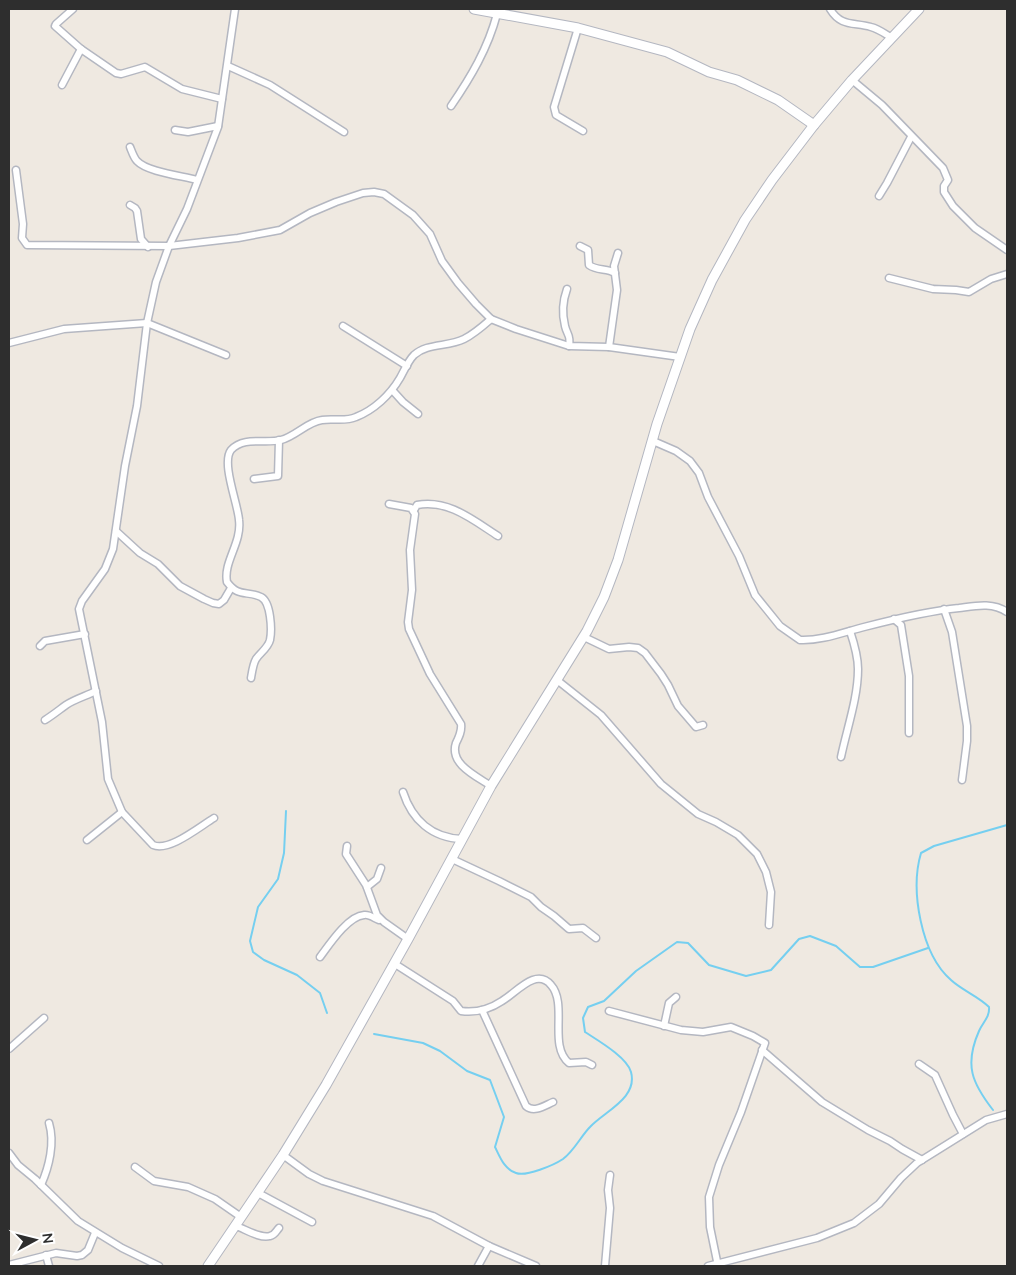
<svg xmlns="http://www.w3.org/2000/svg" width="1016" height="1275" font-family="'Nunito Sans',sans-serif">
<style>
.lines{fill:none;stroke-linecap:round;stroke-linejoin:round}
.stream{stroke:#75cff0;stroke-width:2}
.street-casing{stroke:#b4b7c1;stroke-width:9}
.secondary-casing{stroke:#b4b7c1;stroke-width:11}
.street{stroke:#fff;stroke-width:6}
.secondary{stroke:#fff;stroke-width:9}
</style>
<rect width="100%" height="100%" fill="#efe9e1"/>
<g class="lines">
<g class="stream">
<polyline points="286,811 284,853 278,879 258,907 250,941 253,952 264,960 297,975 320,993 327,1013"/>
<path d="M 374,1034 L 423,1043 L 440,1051 L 467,1071 L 490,1080 L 504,1117 L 495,1147 C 500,1157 504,1169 516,1173 C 526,1177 554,1165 563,1159 C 574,1151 581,1136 590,1127 C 605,1111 638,1098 631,1072 C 627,1057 597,1040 585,1032 L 583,1018 L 588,1007 L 604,1001 L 636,971 L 677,942 L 688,943 L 709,965 L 746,976 L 771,970 L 799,939 L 810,936 L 836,946 L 860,967 L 873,967 L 928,948"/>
<path d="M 993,1110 C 972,1083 964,1065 979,1031 C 983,1022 990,1017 989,1007 C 978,996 963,991 951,980 C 921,954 910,890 921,853 L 934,846 L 1007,825"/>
</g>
<defs>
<g id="street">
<polyline points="73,9 56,24 55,26 81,49 116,73 121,74 145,67 182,89 222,99"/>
<path d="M 830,9 C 841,27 853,22 871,27 C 879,29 885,34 892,38"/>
<polyline points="578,28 554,107 556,115 583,131"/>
<polyline points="228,66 270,85 344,132"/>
<polyline points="852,80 882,105 943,168 948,180 944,186 944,192 953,206 975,228 1007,250"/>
<polyline points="62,85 81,49"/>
<path d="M 451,106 C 471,77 488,48 497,14"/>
<polyline points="175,130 188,132 218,126"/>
<path d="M 130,147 C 132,152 134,158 137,161 C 147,172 183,176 197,180"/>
<polyline points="16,170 23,224 22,238 27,245 169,246 238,238 280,230 310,213 336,202 363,193 374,192 384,194 413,215 430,234 442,261 458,283 476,304 491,319 516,329 569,346 609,347 680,357"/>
<polyline points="879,196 887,183 911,137"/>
<polyline points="130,205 135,208 137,211 141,239 148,247"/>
<path d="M 580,246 L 588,250 L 589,265 C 597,271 607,268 615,273"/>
<polyline points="889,278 933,289 956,290 969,292 991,279 1007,274"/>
<path d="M 567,289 C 563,300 562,314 565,326 C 567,335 571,335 569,346"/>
<polyline points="343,326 407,366"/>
<polyline points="9,343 64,329 147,323 226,355"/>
<polyline points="609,347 617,290 614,266 618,253"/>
<polyline points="393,391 403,402 418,414"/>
<path d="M 653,441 L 676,451 L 690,461 L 699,473 L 708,497 L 739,556 L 755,595 L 780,626 L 800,640 C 821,641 844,632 864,627 C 895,619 927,611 959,608 C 975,606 992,602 1007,612"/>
<polyline points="254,479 278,476 279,440"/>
<path d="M 389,504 L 411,508 L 415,514 L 410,550 L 412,590 L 408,622 L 409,629 L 430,674 L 461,724 C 462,731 459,737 456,743 C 449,764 476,776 491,786"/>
<path d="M 414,510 L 417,505 C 448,499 473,520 498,536"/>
<polyline points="116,531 140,553 158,564 180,586 204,599 213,603 219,604 224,600 231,588"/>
<polyline points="944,609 952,632 967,726 967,741 962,780"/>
<polyline points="894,619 901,625 909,676 909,733"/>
<polyline points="584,637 609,649 629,647 638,648 645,653 661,674 668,685 678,706 696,727 703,725"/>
<polyline points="40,646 45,641 85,634"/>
<path d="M 251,678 C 252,672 253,664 256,659 C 260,653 268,648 270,640 C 272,630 271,602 261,597 C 246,590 239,598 227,582 C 223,562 242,543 239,520 C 238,504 221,463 231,450 C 244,436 265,444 281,440 C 296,436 307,422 322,420 C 333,418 345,422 356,417 C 374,410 390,395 400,378 C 404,371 408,361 414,355 C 427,343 448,347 464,339 C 474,334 483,326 491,319"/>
<polyline points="557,680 601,715 661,784 698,814 716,822 738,835 757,854 766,872 771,892 769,925"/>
<path d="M 45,720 C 53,715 59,710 66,705 C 75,699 86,696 96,691"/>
<path d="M 841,757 C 847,728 858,698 858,669 C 858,656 854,643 850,631"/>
<path d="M 403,792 C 412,820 432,838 462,839"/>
<path d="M 214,818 C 199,827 169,852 153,845 L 122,812 L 108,779 L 102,722 L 79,609 L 82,601 L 105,569 L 113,549 L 125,466 L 137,406 L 147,323 L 156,282 L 169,246 L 187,209 L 218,127 L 235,9"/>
<polyline points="87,840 122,812"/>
<polyline points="347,846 346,854 366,885 377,915 384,922 408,939"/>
<polyline points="452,859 499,881 531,897 541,907 554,916 569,929 583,928 596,938"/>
<polyline points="367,887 377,879 381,868"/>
<path d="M 320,957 C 329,945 348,916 364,915 C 369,914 374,918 379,920"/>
<path d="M 395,964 L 453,1001 L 461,1011 C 476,1013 490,1009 502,1001 C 516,993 536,967 551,985 C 568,1004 548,1046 569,1063 L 586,1062 L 592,1065"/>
<path d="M 482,1010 L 526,1106 C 534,1113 544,1106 553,1102"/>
<polyline points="609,1011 681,1030 703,1032 731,1027 753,1036 765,1043 741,1112 719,1165 709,1197 710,1227 718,1266"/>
<polyline points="664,1026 669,1003 676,997"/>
<polyline points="9,1049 44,1018"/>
<polyline points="762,1050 822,1102 868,1130 890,1141 902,1149 922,1160"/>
<polyline points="919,1064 935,1075 953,1115 963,1134"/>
<polyline points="9,1153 18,1165 35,1179 78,1221 122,1248 159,1266"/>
<polyline points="283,1155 309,1174 323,1181 433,1216 489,1246 536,1266"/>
<polyline points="135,1167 154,1181 188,1187 215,1199 241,1217"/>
<path d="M 41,1185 C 49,1167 55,1143 49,1123"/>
<polyline points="258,1193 312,1222"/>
<path d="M 236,1226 C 245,1229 260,1239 270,1236 C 275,1235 276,1231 279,1228"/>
<polyline points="46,1255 49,1266"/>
<polyline points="9,1265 56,1253 77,1256 82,1255 88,1250 95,1233"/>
<polyline points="478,1266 489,1246"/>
<polyline points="605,1266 610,1208 608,1190 610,1175"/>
<polyline points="708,1266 817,1238 854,1223 879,1204 901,1178 917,1163 986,1120 1007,1114"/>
</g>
<g id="secondary">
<polyline points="474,9 578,28 667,52 709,72 737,80 778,100 814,125"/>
<polyline points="208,1266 283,1155 326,1085 408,939 491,786 587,631 604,597 618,560 657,424 690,329 712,280 745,220 772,180 814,125 852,80 919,9"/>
</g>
</defs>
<use href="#street" class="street-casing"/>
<use href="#secondary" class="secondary-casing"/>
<use href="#street" class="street"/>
<use href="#secondary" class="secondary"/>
</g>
<rect width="1016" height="1275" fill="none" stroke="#2e2e2e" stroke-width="20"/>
<g transform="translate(35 1240) rotate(83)" stroke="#ffffff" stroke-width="4" paint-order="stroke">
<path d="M0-4L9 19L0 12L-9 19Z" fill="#2e2e2e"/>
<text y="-8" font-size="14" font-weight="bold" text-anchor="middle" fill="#2e2e2e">N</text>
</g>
</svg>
